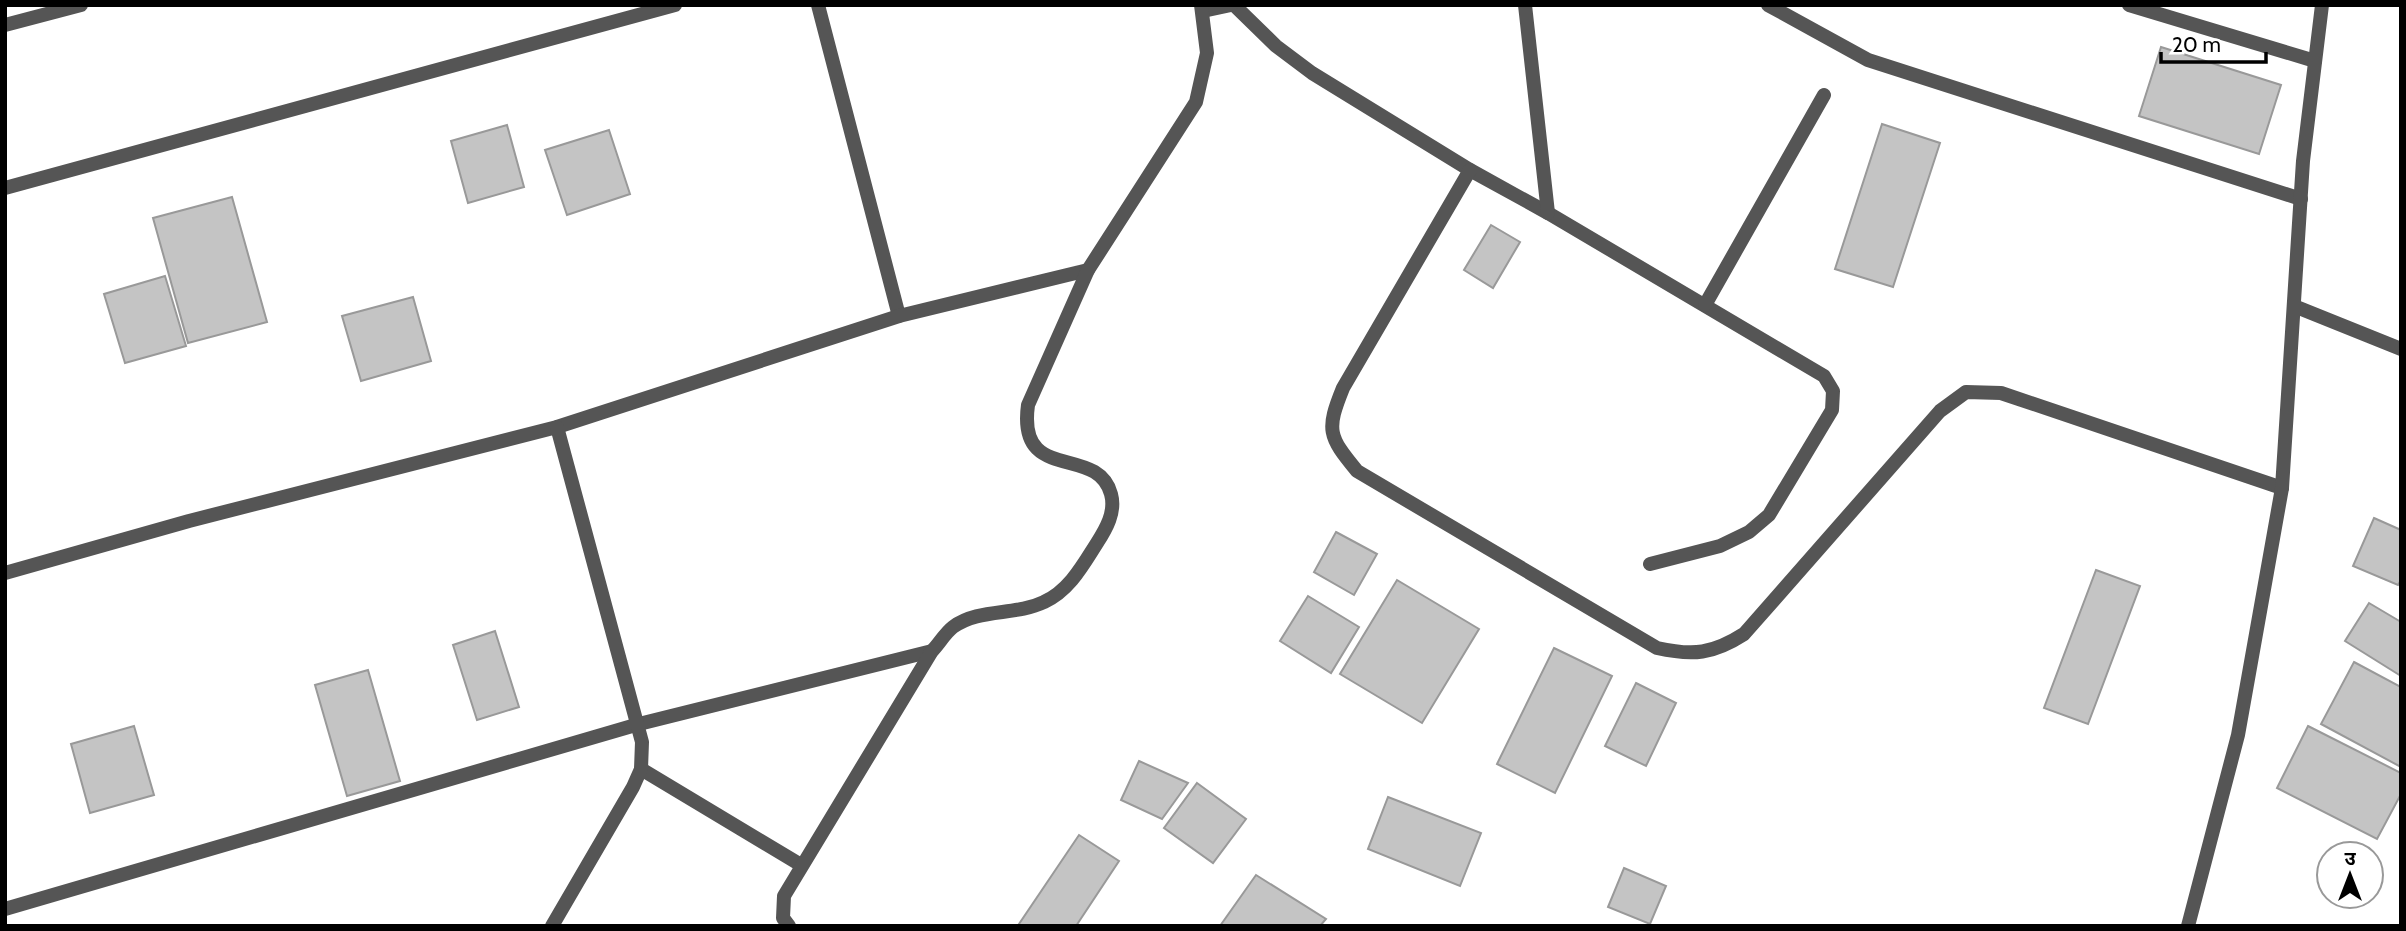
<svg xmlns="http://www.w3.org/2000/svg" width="2406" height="931" font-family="Cabin,'Noto Sans Devanagari',sans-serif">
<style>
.building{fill:#c4c4c4;stroke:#999;stroke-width:2}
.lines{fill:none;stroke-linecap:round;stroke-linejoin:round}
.street{stroke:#555;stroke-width:14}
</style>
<rect width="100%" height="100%" fill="#fff"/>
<g class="building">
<polygon points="2161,47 2281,85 2259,154 2139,116"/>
<polygon points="1882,124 1940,143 1893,287 1835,269"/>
<polygon points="507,125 524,187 468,203 451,141"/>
<polygon points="609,130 630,194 567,215 545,150"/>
<polygon points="232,197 267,322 188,343 153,218"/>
<polygon points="1491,225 1520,242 1493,288 1464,270"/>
<polygon points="165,276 186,346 125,363 104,294"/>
<polygon points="413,297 431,361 361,381 342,316"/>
<polygon points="2374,518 2401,530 2401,580 2398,585 2353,566"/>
<polygon points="1336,532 1377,554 1354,595 1314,572"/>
<polygon points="2096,570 2140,586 2088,724 2044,708"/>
<polygon points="1397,580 1479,629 1422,723 1340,674"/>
<polygon points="1308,596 1359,627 1331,673 1280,641"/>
<polygon points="2369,603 2401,622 2401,676 2345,641"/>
<polygon points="495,631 519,707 477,720 453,645"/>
<polygon points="1554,648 1612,676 1555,793 1497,764"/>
<polygon points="2354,662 2401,687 2401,767 2321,724"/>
<polygon points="368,670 400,781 347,796 315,685"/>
<polygon points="1636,683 1676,703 1646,766 1605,746"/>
<polygon points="134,726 154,795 90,813 71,744"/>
<polygon points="2308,726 2401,773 2401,794 2377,839 2277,788"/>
<polygon points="1139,761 1188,783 1162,819 1121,800"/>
<polygon points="1197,783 1246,819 1213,863 1164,828"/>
<polygon points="1388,797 1481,833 1460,886 1368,849"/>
<polygon points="1079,835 1119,861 1076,926 1022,926 1019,924"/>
<polygon points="1624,868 1666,886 1650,924 1608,907"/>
<polygon points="1256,875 1326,919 1320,926 1220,926"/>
</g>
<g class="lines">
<g class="street">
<polyline points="818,5 899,316"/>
<polyline points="1234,5 1276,46 1312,73 1470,170 1548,213 1824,376 1833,391 1832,410 1769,515 1749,532 1720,546 1650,564"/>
<polyline points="1525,5 1548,213"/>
<polyline points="1768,5 1868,60 2301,199"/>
<polyline points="2129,5 2315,61"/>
<polyline points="1203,11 1231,5"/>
<polyline points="5,25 81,5"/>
<path d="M 1470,170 L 1343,388 C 1326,430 1328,436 1357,471 L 1657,648 C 1693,656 1713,654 1744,634 L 1940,411 L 1966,392 L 2001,393 L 2282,488"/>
<polyline points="5,188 675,5"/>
<polyline points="1705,305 1824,95"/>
<polyline points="2294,306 2401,349"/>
<polyline points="5,573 189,521 557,427 899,316 1088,270"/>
<polyline points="641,769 801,865"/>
<polyline points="5,909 639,724 932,651"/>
<polyline points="552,926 633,787 641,769 642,742 557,427"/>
<path d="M 789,926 L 783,918 L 784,896 L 932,651 C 939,644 945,633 953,627 C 979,608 1015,616 1044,602 C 1069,591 1083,565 1097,543 C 1106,529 1116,512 1111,494 C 1097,443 1017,485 1028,405 L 1088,270 L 1196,102 L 1207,53 L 1201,5"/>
<polyline points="2188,926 2238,735 2282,488 2303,161 2322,5"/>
</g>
</g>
<rect width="2406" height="931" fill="none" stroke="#000000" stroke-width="14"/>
<g transform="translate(2350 875)"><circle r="33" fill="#ffffff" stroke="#999999" stroke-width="2"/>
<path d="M0-5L12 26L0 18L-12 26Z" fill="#000000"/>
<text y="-10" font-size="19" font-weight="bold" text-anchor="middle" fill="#000000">उ</text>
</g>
<path d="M2161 52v10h105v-10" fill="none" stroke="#000000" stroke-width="3.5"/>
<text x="2172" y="52" font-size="21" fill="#000000" stroke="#ffffff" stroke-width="5" paint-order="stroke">20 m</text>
</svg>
